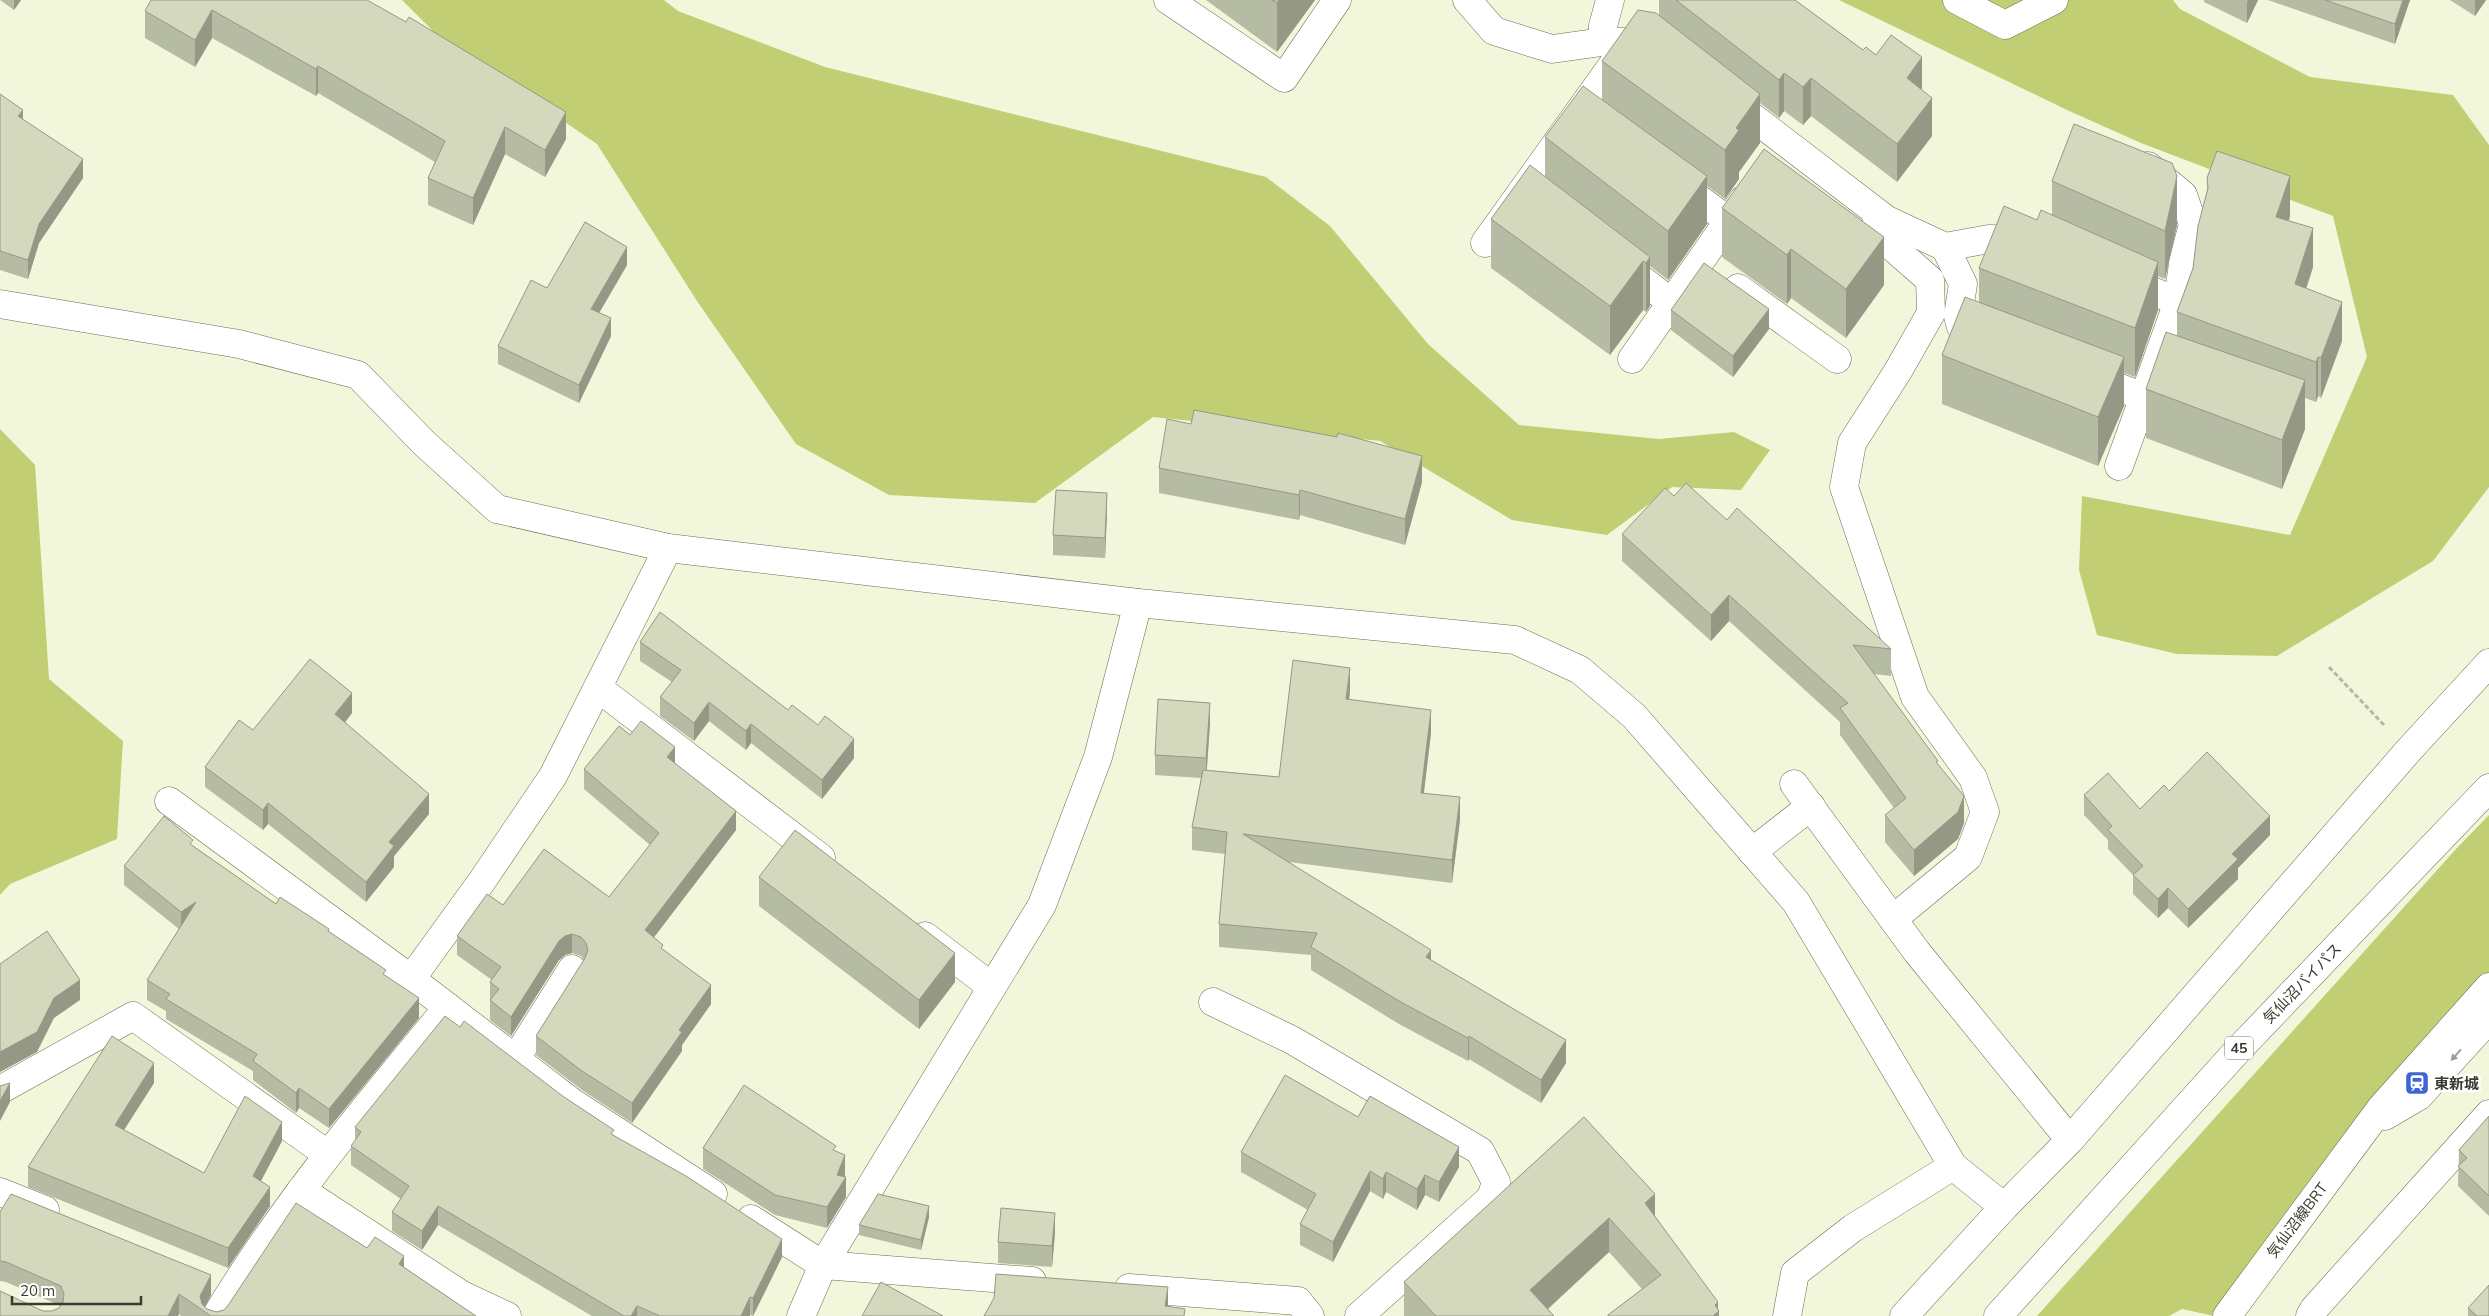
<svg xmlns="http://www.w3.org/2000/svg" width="2489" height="1316" font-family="Mulish,'Noto Sans JP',sans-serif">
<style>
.green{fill:#c2ce74}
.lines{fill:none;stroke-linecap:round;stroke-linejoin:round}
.minor-casing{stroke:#696d54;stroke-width:29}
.highway-casing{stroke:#696d54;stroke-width:29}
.path{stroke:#b5b9a2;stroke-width:3;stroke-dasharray:5 2.5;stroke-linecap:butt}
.minor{stroke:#fff;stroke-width:28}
.highway{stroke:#fff;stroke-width:28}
.wall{fill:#b6bba3}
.shaded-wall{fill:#949885}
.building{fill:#d4d9be;stroke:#949885}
.oneway{fill:#9c9d98}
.labels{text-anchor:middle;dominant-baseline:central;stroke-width:5;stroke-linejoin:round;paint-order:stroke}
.shield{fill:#fff;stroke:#74766e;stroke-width:1}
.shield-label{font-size:14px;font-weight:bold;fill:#393b30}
.street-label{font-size:15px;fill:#393b30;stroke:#fff}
.poi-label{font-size:15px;font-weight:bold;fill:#393b30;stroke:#fff;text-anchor:start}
</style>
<rect width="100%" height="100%" fill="#f2f7db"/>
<g class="green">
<polygon points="402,0 664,0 678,11 825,67 1266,177 1330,226 1428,344 1519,425 1659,439 1734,432 1770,450 1741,490 1672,487 1607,535 1512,520 1380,441 1153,417 1035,503 889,495 796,444 697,301 597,144 437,35"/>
<polygon points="1839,0 2173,0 2180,9 2310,77 2453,95 2489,145 2489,487 2433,561 2277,656 2177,654 2097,635 2079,570 2082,496 2290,535 2367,357 2333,216 2141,143 2067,110"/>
<polygon points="0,429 35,465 49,679 123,741 117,839 10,884 0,895"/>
<polygon points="2489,815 2489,972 2331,1158 2214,1316 2182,1309 2169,1316 2037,1316 2456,849"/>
</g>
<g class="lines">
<defs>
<g id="minor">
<polyline points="1168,0 1284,78 1337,0"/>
<polyline points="1467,0 1494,31 1552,49 1602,42 1603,26 1610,0"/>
<polyline points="1957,0 2005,25 2054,0"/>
<polyline points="1602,42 1629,42 1653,46"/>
<polyline points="1730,100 1887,220 1945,247 1989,239 2028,240"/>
<polyline points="1677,183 1729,221"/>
<polyline points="1875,212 1882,238 1930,280 1931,313 1898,371 1852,443 1844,487 1915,697 1973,778 1985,812 1968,857 1893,919"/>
<polyline points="1485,243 1624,49"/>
<polyline points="1945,247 1963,284 1958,316 1961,327 1981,335"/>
<polyline points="1620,263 1671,302"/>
<polyline points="2125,279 2178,302 2183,263 2193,224 2183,195 2148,166"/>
<polyline points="1738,288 1837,359"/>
<polyline points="0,304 239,344 358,375 425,444 497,509 668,548 1138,603 1515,640 1580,670 1634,716 1796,902 1953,1166 2004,1207"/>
<polyline points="1632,359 1743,200"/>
<polyline points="2089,376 2144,397"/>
<polyline points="2119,466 2178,302"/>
<polyline points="598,688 821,858"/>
<polyline points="1794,784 1917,952 2070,1140"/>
<polyline points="169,801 411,979 573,1103 713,1194"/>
<polyline points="1752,852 1811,806"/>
<polyline points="925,936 992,987"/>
<polyline points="411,979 482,881 553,776 668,548"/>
<polyline points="1213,1002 1292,1040 1480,1151 1496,1182 1491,1198 1359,1316"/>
<polyline points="516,1058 572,969"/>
<polyline points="0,1090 133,1016 327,1154"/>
<polyline points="2385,1116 2419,1096 2489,1019"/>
<polyline points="301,1190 462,1295 507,1316"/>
<polyline points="0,1192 45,1210"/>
<polyline points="751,1219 823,1265 1032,1281"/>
<polyline points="1129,1288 1298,1301 1310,1316"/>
<path d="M 216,1316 C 283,1205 366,1106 448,1007"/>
<polyline points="801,1316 823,1265 1042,905 1098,757 1138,603"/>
<polyline points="1787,1316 1795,1273 1853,1228 1953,1166"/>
<polyline points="1904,1316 2004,1207 2070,1140 2409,750 2489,663"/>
<polyline points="2227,1316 2381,1108 2489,987"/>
<polyline points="2310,1316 2314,1309 2489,1114"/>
</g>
<polyline id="highway" points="1998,1316 2238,1050 2489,788"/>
</defs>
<use href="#minor" class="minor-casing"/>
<use href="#highway" class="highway-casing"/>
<polyline class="path" points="2329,667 2384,725"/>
<use href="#minor" class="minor"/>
<use href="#highway" class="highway"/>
</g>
<g class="wall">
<polygon points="0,0 21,0 14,10"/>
<polygon points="367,0 566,139 545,177 505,154 473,225 428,205 428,178 435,162 318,93 316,96 212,38 195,67 145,38 145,11"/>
<polygon points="1206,0 1315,0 1277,52"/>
<polygon points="1659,0 1795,0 1863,50 1922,90 1932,136 1897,182 1811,116 1803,125 1784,111 1779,118 1760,103 1760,143 1739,172 1739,179 1725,199 1707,186 1707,224 1668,280 1650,266 1650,306 1646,312 1643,310 1610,355 1491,268 1491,219 1545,177 1545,137 1602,99 1602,61 1659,16"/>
<polygon points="2204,0 2258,0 2247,23 2204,2"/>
<polygon points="2268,0 2410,0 2395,44"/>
<polygon points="2450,0 2486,0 2475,16"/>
<polygon points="0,94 23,119 83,178 39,243 28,279 0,270"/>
<polygon points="2207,178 2290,216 2289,221 2313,267 2306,288 2342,341 2321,398 2318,396 2316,402 2305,398 2305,429 2282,489 2146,438 2146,389 2177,336 2177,312 2193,268 2207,192"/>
<polygon points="2052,181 2177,225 2165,279 2158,276 2158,310 2135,377 2124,373 2124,406 2098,466 1942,404 1942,355 1979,302 1979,268 2052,215"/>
<polygon points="1722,208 1884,285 1846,338 1791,298 1787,304 1722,257"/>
<polygon points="627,265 599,313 611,336 579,403 498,364 498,346 547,288"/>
<polygon points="1671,310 1769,329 1733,377 1671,330"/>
<polygon points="1159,468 1422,482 1405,545 1300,515 1299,520 1159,493"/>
<polygon points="1674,496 1727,520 1891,649 1891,676 1874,674 1938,765 1964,823 1958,839 1914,876 1885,842 1885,815 1894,808 1840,735 1840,722 1729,621 1711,641 1622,561 1622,534"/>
<polygon points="1107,513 1105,558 1053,555 1053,535"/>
<polygon points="640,642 788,710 854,758 822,799 751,743 746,750 709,721 694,741 660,716 660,697 672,682 640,661"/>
<polygon points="1350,691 1349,700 1431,733 1424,793 1460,820 1452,883 1289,862 1431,960 1566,1063 1541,1103 1469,1059 1468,1061 1399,1024 1311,970 1311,955 1219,947 1219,924 1225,854 1192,850 1192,827 1201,778 1155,775 1155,755 1210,723 1207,770 1279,777"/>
<polygon points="352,713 345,723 429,814 394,856 394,867 366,902 268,824 263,830 205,787 205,767 253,730"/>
<polygon points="630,735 675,763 736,830 654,937 663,950 711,1004 682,1045 682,1051 632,1123 582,1090 536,1055 536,1036 584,960 581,956 572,953 565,955 559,960 511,1036 490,1020 490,982 492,980 457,955 457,936 503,905 609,897 650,845 584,789 584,769"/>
<polygon points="2169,791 2270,835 2238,868 2238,879 2188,928 2168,908 2158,918 2133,894 2133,875 2108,849 2108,840 2084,815 2084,795 2140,809"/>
<polygon points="193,846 276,904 329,932 386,976 419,1018 329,1128 299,1108 296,1113 253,1080 253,1071 166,1019 166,1011 147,1000 147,980 179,929 124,885 124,866"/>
<polygon points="759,877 955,982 919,1029 759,906"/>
<polygon points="154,1083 124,1130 204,1173 282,1141 261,1181 270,1206 228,1268 28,1187 28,1167"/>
<polygon points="2489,1116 2489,1216 2458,1186 2459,1150"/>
<polygon points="1358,1117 1459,1167 1439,1202 1425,1195 1417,1210 1386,1192 1383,1199 1370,1191 1333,1262 1300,1245 1300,1224 1308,1210 1241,1172 1241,1152"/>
<polygon points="1584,1117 1655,1216 1718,1308 1719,1316 1608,1316 1608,1315 1642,1289 1609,1252 1548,1309 1554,1316 1404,1316 1404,1282"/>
<polygon points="355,1127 614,1135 782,1257 753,1316 750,1315 750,1316 592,1316 438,1225 422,1250 392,1231 392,1212 401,1199 351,1165 351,1146 355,1141"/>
<polygon points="703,1148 836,1151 845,1175 846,1197 827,1228 775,1215 703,1169"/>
<polygon points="0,1212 211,1295 205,1307 207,1309 216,1312 224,1310 367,1248 404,1267 476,1316 181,1316 179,1314 178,1316 0,1316 43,1311 52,1311 59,1308 61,1306 6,1282 0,1281"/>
<polygon points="929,1217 921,1250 859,1235 859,1225"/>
<polygon points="1055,1233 1052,1267 998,1263 998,1242"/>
<polygon points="2468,1308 2489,1316 2468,1316"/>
</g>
<g class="shaded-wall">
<polygon points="14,0 21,0 14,10"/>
<polygon points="1279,0 1315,0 1277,52 1277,3"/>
<polygon points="2248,0 2258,0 2247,23 2247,2"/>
<polygon points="2403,0 2410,0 2395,44 2395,24"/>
<polygon points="2475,0 2486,0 2475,16"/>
<polygon points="212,10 212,38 195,67 195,40"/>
<polygon points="1922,57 1922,95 1907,78"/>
<polygon points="318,66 318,93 316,96 316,69"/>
<polygon points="1784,73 1784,111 1779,118 1779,80"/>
<polygon points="1811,78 1811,116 1803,125 1803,87"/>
<polygon points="1760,94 1760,143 1739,172 1739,179 1725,199 1725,150 1736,128"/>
<polygon points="1932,98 1932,136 1897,182 1897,144"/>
<polygon points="23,110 23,130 18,116"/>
<polygon points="566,112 566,139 545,177 545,150"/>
<polygon points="505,127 505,154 473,225 473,198"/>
<polygon points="83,159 83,178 39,243 28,279 28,260 39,224"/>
<polygon points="1707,176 1707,224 1668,280 1668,231"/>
<polygon points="2177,176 2177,225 2165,279 2165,231"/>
<polygon points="2290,176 2290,216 2276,256 2276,217"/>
<polygon points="2313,228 2313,267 2295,324 2295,284"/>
<polygon points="1884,237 1884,285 1846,338 1846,289"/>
<polygon points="627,247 627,265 591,327 591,309"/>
<polygon points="1791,249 1791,298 1787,304 1787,255"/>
<polygon points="1650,257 1650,306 1646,312 1646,263"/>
<polygon points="1643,261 1643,310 1610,355 1610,306"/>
<polygon points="2158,262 2158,310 2135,377 2135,328"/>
<polygon points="2342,302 2342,341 2321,398 2321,358"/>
<polygon points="1769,309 1769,329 1733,377 1733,356"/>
<polygon points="611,318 611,336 579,403 579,385"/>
<polygon points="2124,357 2124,406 2098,466 2098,417"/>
<polygon points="2318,357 2318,396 2316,402 2316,362"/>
<polygon points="2305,380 2305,429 2282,489 2282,440"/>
<polygon points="1422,456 1422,482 1405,545 1405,519"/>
<polygon points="1300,490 1300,515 1299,520 1299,495"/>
<polygon points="1107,493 1107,513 1105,558 1105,538"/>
<polygon points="1729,595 1729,621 1711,641 1711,615"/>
<polygon points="1350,668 1350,691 1346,722 1346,699"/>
<polygon points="352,693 352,713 335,734 335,714"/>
<polygon points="709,702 709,721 694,741 694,723"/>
<polygon points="1210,703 1210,723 1206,778 1206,758"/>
<polygon points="1431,710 1431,733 1421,815 1421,793"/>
<polygon points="751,724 751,743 746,750 746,731"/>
<polygon points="854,739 854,758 822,799 822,780"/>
<polygon points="675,747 675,766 667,757"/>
<polygon points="429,794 429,814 394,856 394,867 366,902 366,882 389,842"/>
<polygon points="1964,796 1964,823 1958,839 1914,876 1914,850"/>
<polygon points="1460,797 1460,820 1452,883 1452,860"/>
<polygon points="268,803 268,824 263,830 263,810"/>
<polygon points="736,811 736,830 645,949 645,930"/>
<polygon points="2270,816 2270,835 2238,868 2238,879 2188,928 2188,909 2232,854"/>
<polygon points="2168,888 2168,908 2158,918 2158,899"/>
<polygon points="196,902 181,931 181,912"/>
<polygon points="572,934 572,953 565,955 559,960 511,1036 511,1017 559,941 565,936"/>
<polygon points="1431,950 1431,973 1426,957"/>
<polygon points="955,953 955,982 919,1029 919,1000"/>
<polygon points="80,980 80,1000 54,1018 37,1052 0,1072 0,1052 54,998"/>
<polygon points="711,985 711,1004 682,1045 682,1051 632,1123 632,1103 679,1030"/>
<polygon points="419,998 419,1018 329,1128 329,1109"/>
<polygon points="1469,1036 1469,1059 1468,1061 1468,1038"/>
<polygon points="1566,1040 1566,1063 1541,1103 1541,1080"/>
<polygon points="154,1063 154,1083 115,1144 115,1125"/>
<polygon points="10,1083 10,1102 0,1121 0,1101"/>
<polygon points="299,1088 299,1108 296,1113 296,1093"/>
<polygon points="282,1122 282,1141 253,1196 253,1176"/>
<polygon points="1459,1147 1459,1167 1439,1202 1439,1182"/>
<polygon points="845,1155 845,1175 841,1184 846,1177 846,1197 827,1228 827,1207 837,1175"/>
<polygon points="1370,1171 1370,1191 1333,1262 1333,1242"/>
<polygon points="1386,1172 1386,1192 1383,1199 1383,1179"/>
<polygon points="1425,1175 1425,1195 1417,1210 1417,1189"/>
<polygon points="270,1187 270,1206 228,1268 228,1248"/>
<polygon points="1655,1194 1655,1229 1645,1203"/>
<polygon points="438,1206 438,1225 422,1250 422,1231"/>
<polygon points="929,1206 929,1217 921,1250 921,1240"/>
<polygon points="1055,1213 1055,1233 1052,1267 1052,1246"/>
<polygon points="1609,1218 1609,1252 1540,1316 1530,1290"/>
<polygon points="782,1239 782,1257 753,1316 753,1298"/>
<polygon points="404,1256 404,1276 399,1264"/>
<polygon points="211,1275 211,1295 203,1311 200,1296"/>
<polygon points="1168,1287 1168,1307 1165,1306"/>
<polygon points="179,1294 179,1314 178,1316 168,1316"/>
<polygon points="750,1297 750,1316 741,1316"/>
<polygon points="1718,1302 1718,1312 1719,1311 1719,1316 1714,1316 1715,1305"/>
<polygon points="637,1306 637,1316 631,1316"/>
</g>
<g class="building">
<polygon points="151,0 367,0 406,22 409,17 566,112 545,150 505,127 473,198 428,178 445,141 318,66 316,69 212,10 195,40 145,11"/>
<polygon points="1272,0 1279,0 1277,3"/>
<polygon points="1676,0 1795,0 1863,50 1866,47 1876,55 1891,35 1922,57 1907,78 1932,98 1897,144 1811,78 1803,87 1784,73 1779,80"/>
<polygon points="2325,0 2403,0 2395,24"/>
<polygon points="1638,10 1656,13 1760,94 1736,128 1739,130 1725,150 1602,61"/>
<polygon points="1583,86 1707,176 1668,231 1545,137"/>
<polygon points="0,94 23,110 18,116 83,159 39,224 28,260 0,251"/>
<polygon points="2074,124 2172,163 2177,176 2165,231 2052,181"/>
<polygon points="1764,149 1884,237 1846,289 1791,249 1787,255 1722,208"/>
<polygon points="2217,151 2290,176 2276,217 2313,228 2295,284 2342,302 2321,358 2318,357 2316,362 2177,312 2193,268 2198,226 2208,188 2207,178"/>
<polygon points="1530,165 1650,257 1646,263 1643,261 1610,306 1491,219"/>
<polygon points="2004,206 2037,220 2041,210 2158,262 2135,328 1979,268"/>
<polygon points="585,222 627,247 591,309 611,318 579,385 498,346 531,280 547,288"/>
<polygon points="1704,263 1769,309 1733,356 1671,310"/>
<polygon points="1965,297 2124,357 2098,417 1942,355"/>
<polygon points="2166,332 2305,380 2282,440 2146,389"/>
<polygon points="1194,410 1337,437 1338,433 1422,456 1405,519 1300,490 1299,495 1159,468 1167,419 1191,424"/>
<polygon points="1686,483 1727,520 1737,508 1891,649 1853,645 1938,761 1936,762 1964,796 1958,812 1914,850 1885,815 1906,798 1840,708 1848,703 1729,595 1711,615 1622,534 1665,488 1674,496"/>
<polygon points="1056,490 1107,493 1105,538 1053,535"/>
<polygon points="660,612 788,710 792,705 818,725 825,716 854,739 822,780 751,724 746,731 709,702 694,723 660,697 681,670 640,642"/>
<polygon points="310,659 352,693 335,714 429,794 389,842 394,846 366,882 268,803 263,810 205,767 239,720 253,730"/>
<polygon points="1293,660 1350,668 1346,699 1431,710 1421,793 1460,797 1452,860 1243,834 1431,950 1426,957 1566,1040 1541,1080 1469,1036 1468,1038 1399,1001 1311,947 1317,933 1219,924 1227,832 1192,827 1203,770 1279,777"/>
<polygon points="1158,699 1210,703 1206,758 1155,755"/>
<polygon points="641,721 675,747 667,757 736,811 645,930 663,945 661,948 711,985 679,1030 682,1032 632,1103 582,1071 536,1036 585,958 588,950 586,943 581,937 572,934 565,936 559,941 511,1017 490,1000 499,989 490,982 501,967 457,936 487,894 503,905 544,849 609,897 659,833 584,769 619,726 630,735"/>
<polygon points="2207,752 2270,816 2232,854 2238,859 2188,909 2168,888 2158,899 2133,875 2143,866 2108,830 2112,826 2084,795 2108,773 2140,809 2164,785 2169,791"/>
<polygon points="164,816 193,840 190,844 276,904 280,897 329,929 328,931 386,970 383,974 419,998 329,1109 299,1088 296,1093 253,1061 257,1054 166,999 170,994 147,980 196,902 181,912 124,866"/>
<polygon points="795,830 955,953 919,1000 759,877"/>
<polygon points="47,931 80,980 54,998 37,1032 0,1052 0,964"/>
<polygon points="445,1016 460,1027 464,1021 564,1097 614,1130 611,1134 686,1176 782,1239 753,1298 750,1297 741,1316 660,1316 637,1306 631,1316 624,1316 438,1206 422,1231 392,1212 409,1186 351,1146 361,1132 355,1127"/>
<polygon points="112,1036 154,1063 115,1125 204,1173 245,1096 282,1122 253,1176 270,1187 228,1248 28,1167"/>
<polygon points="1285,1075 1358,1117 1370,1096 1459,1147 1439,1182 1425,1175 1417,1189 1386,1172 1383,1179 1370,1171 1333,1242 1300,1224 1316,1194 1241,1152"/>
<polygon points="10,1083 0,1101 0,1086"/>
<polygon points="744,1085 836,1146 833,1150 845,1155 837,1175 846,1177 827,1207 775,1195 703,1148"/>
<polygon points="2489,1116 2489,1196 2458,1166 2467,1158 2459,1150"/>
<polygon points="1584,1117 1655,1194 1645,1203 1718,1302 1715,1305 1719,1311 1714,1315 1714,1316 1608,1316 1608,1315 1661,1275 1609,1218 1530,1290 1554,1316 1436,1316 1404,1282"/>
<polygon points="11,1194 211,1275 200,1296 202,1304 207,1309 216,1312 224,1310 229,1304 296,1203 367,1248 375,1237 404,1256 399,1264 476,1316 211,1316 179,1294 168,1316 0,1316 0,1291 43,1311 52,1311 59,1308 63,1302 64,1294 61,1286 6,1262 0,1261 0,1212"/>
<polygon points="878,1194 929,1206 921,1240 859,1225"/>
<polygon points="1001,1208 1055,1213 1052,1246 998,1242"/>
<polygon points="996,1274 1168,1287 1165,1306 1185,1309 1184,1316 984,1316 994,1298"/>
<polygon points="881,1282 943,1316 862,1316"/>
<polygon points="2489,1285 2489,1316 2477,1316 2468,1308"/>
</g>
<defs><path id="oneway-solid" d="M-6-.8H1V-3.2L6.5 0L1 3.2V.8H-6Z" transform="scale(1.25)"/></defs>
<use class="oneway" href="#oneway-solid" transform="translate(2456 1055) rotate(132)"/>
<defs>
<symbol id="station-square" viewBox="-11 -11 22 22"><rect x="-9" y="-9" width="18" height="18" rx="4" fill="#3e64d6" stroke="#fff"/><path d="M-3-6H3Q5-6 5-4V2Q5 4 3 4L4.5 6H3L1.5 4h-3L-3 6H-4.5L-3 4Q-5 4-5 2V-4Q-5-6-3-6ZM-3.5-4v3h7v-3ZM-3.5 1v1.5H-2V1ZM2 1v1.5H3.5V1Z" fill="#fff"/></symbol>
</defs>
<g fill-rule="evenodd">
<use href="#station-square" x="2403" y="1069" width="28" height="28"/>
</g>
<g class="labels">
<rect class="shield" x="2225" y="1036.5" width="28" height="23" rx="4"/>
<g class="shield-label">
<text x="2239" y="1048">45</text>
</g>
<g class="street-label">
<text transform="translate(2302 983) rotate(-46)">気仙沼バイパス</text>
<text transform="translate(2297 1220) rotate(-53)">気仙沼線BRT</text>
</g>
<g class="poi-label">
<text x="2434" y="1083">東新城</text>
</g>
</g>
<path d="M12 1296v8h129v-8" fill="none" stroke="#393b30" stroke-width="2.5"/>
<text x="20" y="1296" font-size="15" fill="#393b30" stroke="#ffffff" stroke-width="4" paint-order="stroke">20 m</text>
</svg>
